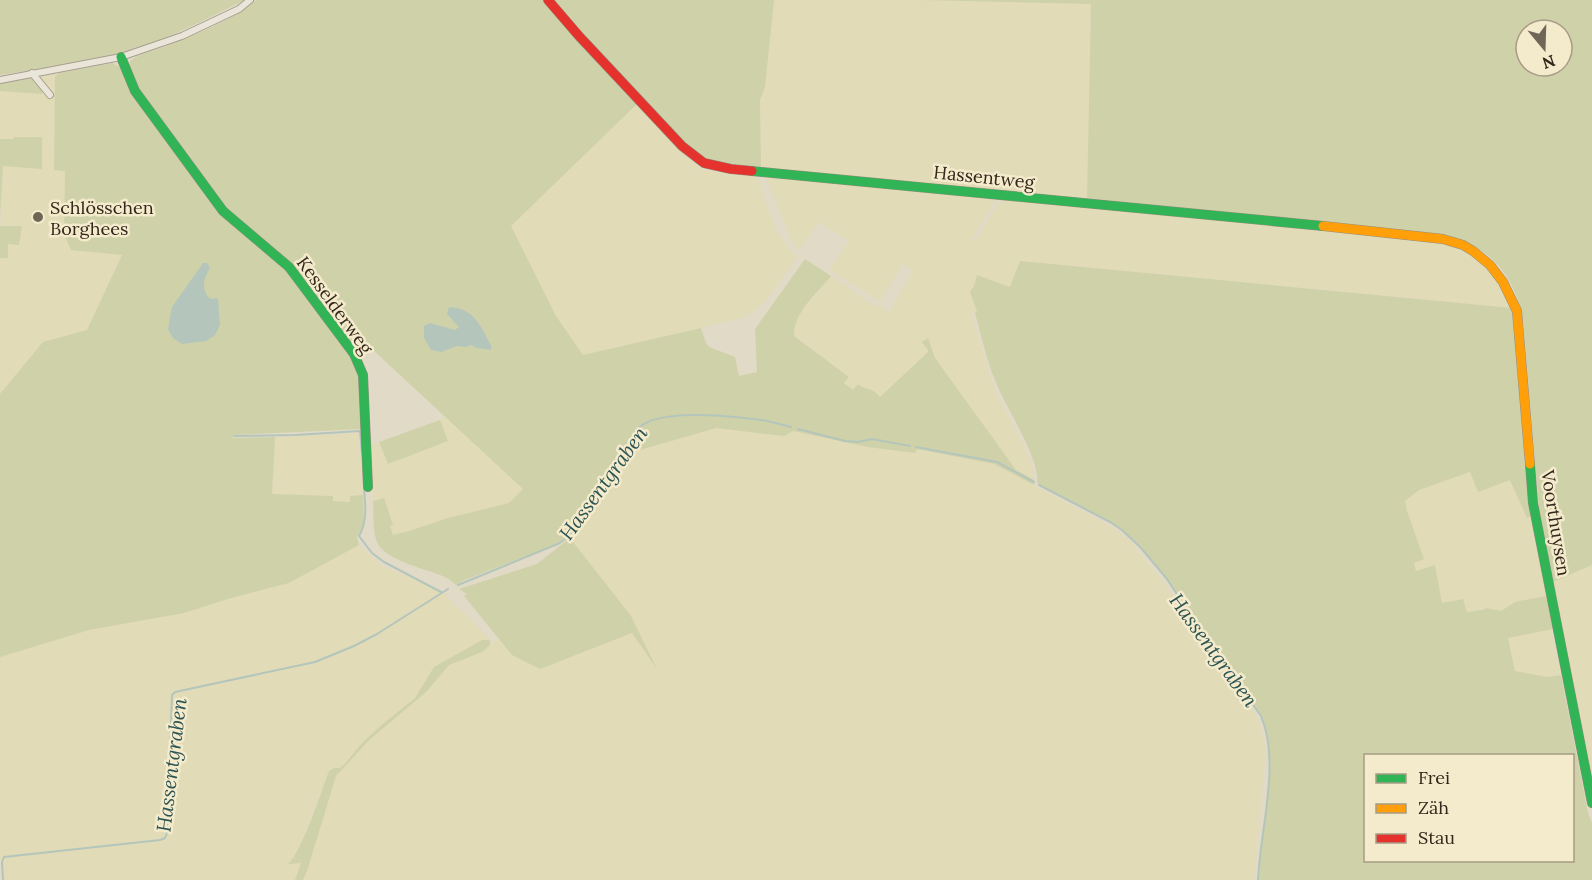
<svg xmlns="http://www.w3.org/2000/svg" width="1592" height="880" font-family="Lora,serif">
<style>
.farmland{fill:#e2dbb7}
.green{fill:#cfd1a9;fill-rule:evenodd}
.water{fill:#b4c6bb}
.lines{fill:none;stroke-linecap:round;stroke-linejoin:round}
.stream{stroke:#b4c6bb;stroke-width:2}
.street-casing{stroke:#a59f91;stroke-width:8}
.fast-casing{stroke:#958e81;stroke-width:10}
.slow-casing{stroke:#958e81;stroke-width:10}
.jam-casing{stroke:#958e81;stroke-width:10}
.street{stroke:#eae5d9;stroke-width:6}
.fast{stroke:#30b455;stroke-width:9}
.slow{stroke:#ff9f0a;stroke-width:9}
.jam{stroke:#e5322d;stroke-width:9}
.poi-dot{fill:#706657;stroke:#f4eacc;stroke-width:2}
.labels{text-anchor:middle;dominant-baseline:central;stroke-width:5;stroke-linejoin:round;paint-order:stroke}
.street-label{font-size:18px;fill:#33271b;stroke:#f4eacc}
.poi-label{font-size:18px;fill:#33271b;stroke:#f4eacc;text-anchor:start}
.water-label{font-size:20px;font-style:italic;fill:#2a5351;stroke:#f4eacc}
</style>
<rect width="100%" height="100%" fill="#e1dac7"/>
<g class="farmland">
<polygon points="774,0 920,0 1091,4 1087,198 761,169 760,100 765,87"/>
<polygon points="59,73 55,77 54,169 65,170 64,234 72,250 122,254 87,330 43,342 0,394 0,258 7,258 0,243 3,166 14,139 0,139 0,91 5,91 38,76"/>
<polygon points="638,103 678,149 703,170 756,176 777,232 791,251 798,256 765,302 746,317 583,355 556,316 511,226"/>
<polygon points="765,176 996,198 972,239 975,241 999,203 1005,197 1365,234 1447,244 1475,257 1498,279 1512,308 1021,261 1010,287 976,281 970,292 977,312 971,313 991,380 1000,402 1023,444 1034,471 1034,480 1016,470 935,358 928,338 928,352 880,397 867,388 853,391 844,383 849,377 794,335 794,327 797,317 831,276 875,306 880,305 889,312 913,271 903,264 880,301 829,270 849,241 819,222 799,250 793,243"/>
<polygon points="446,417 524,490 510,503 448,518 409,531 392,535 384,498 373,501 370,445 379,442 388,464 448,441 440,420"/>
<polygon points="716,428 784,436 793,431 868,447 915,453 917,449 994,464 1110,526 1130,541 1165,584 1200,639 1257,716 1266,749 1254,880 303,880 336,776 368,741 426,692 449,665 482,652 498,638 512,655 540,669 633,633 654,664 631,616 570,538 633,452"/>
<polygon points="359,433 363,495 351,496 350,502 333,501 333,496 272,494 275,437"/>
<polygon points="1470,472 1510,480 1527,518 1532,516 1534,535 1553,629 1551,630 1561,675 1547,677 1514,671 1508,637 1487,608 1467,612 1463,599 1442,603 1435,565 1416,571 1414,563 1424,559 1407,511 1405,501 1419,490"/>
<polygon points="359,545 382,566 444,592 454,605 460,609 490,640 482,640 434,667 415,698 384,723 361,744 345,764 339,768 334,768 329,771 300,845 293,860 290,864 301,863 295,880 4,880 3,861 0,860 0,657 89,630 184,613 231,598 289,583"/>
<polygon points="1592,565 1592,778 1553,582"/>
</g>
<g class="green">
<path d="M 0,0 L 245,0 C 208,18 171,38 131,50 C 88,63 44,68 0,75 Z"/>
<path d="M 256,0 L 543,0 L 638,103 L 511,226 L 556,316 L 583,355 L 701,328 L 706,343 L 709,347 L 735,357 L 739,376 L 757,372 L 755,329 L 805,259 L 831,276 C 817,293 793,313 794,336 L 849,377 L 844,383 L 853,390 L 858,384 C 865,391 871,386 880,397 L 928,352 L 928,350 L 922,342 L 928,338 L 935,358 L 1016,470 L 1034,480 L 1034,485 L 994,464 L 917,449 L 915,453 L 868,447 L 793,431 L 784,436 L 716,428 L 633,452 L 629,448 L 569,533 L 560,542 L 534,553 L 462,581 L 456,585 C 448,577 442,576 432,572 C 417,567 385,558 378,544 C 372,532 374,515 373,501 L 384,498 L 393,525 L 390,526 L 393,535 L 409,531 L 448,518 L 509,503 L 523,489 L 372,349 L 361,357 L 358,350 L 340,326 L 334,329 L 352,354 L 358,372 L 362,429 L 233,435 L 233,438 L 275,437 L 272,494 L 333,496 L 333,501 L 350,502 L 350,496 L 363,495 L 364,523 L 357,537 L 359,545 L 289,583 L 231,598 L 184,613 L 89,630 L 0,657 L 0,394 L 43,342 L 87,330 L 122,255 L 71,250 L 64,234 L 65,171 L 54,170 L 55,77 L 59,73 L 112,63 L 122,68 L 138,90 L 130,69 L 130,61 C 140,53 153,51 164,47 C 190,37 237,18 256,0 Z"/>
<polygon points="554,0 774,0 765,87 760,100 761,169 706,162 684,145"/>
<path d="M 920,0 L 1592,0 L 1592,565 L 1553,582 L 1539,509 L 1523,318 C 1517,291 1504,263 1478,249 C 1468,244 1458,240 1448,235 L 1087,198 L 1091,4 ZM 1526,30 L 1562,30 L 1562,66 L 1526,66 Z"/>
<polygon points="38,76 42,80 42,94 0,91 0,84 6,81"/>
<polygon points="14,137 42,137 42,169 3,166 0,217 0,139 14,139"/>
<polygon points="0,226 22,226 19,245 8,244 8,258 0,258"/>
<path d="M 1020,261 L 1512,308 L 1515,324 L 1532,516 L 1527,518 L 1510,480 L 1478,492 L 1470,472 L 1419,490 L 1405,501 L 1407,511 L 1424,559 L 1414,563 L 1416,571 L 1435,565 L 1442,603 L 1463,599 L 1467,612 L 1482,610 L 1487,608 L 1501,611 L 1515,602 L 1546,596 L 1553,629 L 1508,638 L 1515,671 L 1547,677 L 1561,675 L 1588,813 L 1592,823 L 1592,880 L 1259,880 C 1259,867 1260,855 1261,842 C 1267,801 1278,755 1262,716 L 1204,636 L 1167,579 L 1141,547 L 1122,530 L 1111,522 L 1037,483 C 1041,459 1004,405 995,380 C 986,358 981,335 975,313 L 977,311 L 970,292 L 974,286 L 977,275 L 1010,287 ZM 1366,756 L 1572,756 L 1572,860 L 1366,860 Z"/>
<polygon points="440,420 448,441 388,464 379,442"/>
<polygon points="570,538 631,616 657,669 632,633 540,669 512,655 464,596 467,594 459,589 537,564"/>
<path d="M 482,640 L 490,640 L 490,645 L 482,652 L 449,665 L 426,692 L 368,741 L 336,776 L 307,871 L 303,880 L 295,880 L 301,863 L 288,864 C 301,854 322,790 329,771 L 334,768 L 340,768 L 345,764 L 361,744 L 384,723 L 415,698 L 434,667 Z"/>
</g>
<g class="water">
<path d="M 203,263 L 207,263 L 210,268 C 204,279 201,286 208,297 L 211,299 L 218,298 L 220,325 L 215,335 L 206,341 L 182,344 L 173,338 L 168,329 L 172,307 Z"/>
<path d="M 449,307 C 475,309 479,324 491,345 L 491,350 L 477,348 L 471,345 L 466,347 L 457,346 L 441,352 L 431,350 L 424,338 L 424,326 L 430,323 L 455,330 L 459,327 L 447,314 Z"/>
</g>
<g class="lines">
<g class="stream">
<polyline points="798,429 845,441 858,442 872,439 910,446"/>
<polyline points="234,436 295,435 360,431 362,454"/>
<polyline points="916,447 997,462 1034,482"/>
<path d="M 1039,485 L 1110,522 L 1122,530 L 1141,548 L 1167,579 L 1204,636 L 1261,716 C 1281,761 1260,831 1258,880"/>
<path d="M 364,487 C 365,506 368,519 359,536 L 372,553 L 384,562 L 441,592"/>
<path d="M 458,585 L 560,543 L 570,535 L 632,447 C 633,443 632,437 634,434 C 647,406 729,416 754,419 C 767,420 779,424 791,427"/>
<polyline points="3,880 2,862 4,857 160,840 165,838 167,833 172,695 175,692 315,662 354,646 377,634 448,589"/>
</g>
<defs>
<g id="street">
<polyline points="32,73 50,95"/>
<polyline points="0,80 121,57 182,36 239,9 250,0"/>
</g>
<g id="fast">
<polyline points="121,57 135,91 223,211 289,267 354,354 363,375 368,487"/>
<polyline points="752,171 1323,226"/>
<polyline points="1530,464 1533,503 1592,803"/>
</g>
<polyline id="slow" points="1323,226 1443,239 1463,245 1473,251 1490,265 1503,282 1517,311 1530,464"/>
<polyline id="jam" points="548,0 579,36 682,146 704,163 731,169 752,171"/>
</defs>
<use href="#street" class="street-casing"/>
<use href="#fast" class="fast-casing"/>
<use href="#slow" class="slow-casing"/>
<use href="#jam" class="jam-casing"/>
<use href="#street" class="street"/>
<use href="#fast" class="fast"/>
<use href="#slow" class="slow"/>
<use href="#jam" class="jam"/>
</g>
<circle class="poi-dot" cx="38" cy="217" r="6"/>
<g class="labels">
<g class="street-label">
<text transform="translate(984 177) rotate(6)">Hassentweg</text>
<text transform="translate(335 305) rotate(54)">Kesselderweg</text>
<text transform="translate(1556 523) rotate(81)">Voorthuysen</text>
</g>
<g class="poi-label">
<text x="50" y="207">Schlösschen<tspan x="50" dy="21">Borghees</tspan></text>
</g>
<g class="water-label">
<text transform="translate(603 483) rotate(-54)">Hassentgraben</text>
<text transform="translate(1214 650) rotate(54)">Hassentgraben</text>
<text transform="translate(171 765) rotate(-83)">Hassentgraben</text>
</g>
</g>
<rect x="1364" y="754" width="210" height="108" fill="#f4eacc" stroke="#a79c85" stroke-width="1.5"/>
<rect x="1376" y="774" width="30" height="9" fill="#30b455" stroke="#a79c85" stroke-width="1.5"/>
<text x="1418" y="784" font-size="18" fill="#33271b">Frei</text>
<rect x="1376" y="804" width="30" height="9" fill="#ff9f0a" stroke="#a79c85" stroke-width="1.5"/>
<text x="1418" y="814" font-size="18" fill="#33271b">Zäh</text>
<rect x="1376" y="834" width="30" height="9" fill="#e5322d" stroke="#a79c85" stroke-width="1.5"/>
<text x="1418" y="844" font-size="18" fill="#33271b">Stau</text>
<g transform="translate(1544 48) rotate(161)"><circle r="28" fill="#f4eacc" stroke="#a79c85" stroke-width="1.5"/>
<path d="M0-4.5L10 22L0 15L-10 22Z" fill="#706657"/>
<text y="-9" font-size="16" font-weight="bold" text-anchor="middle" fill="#33271b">N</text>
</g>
</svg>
